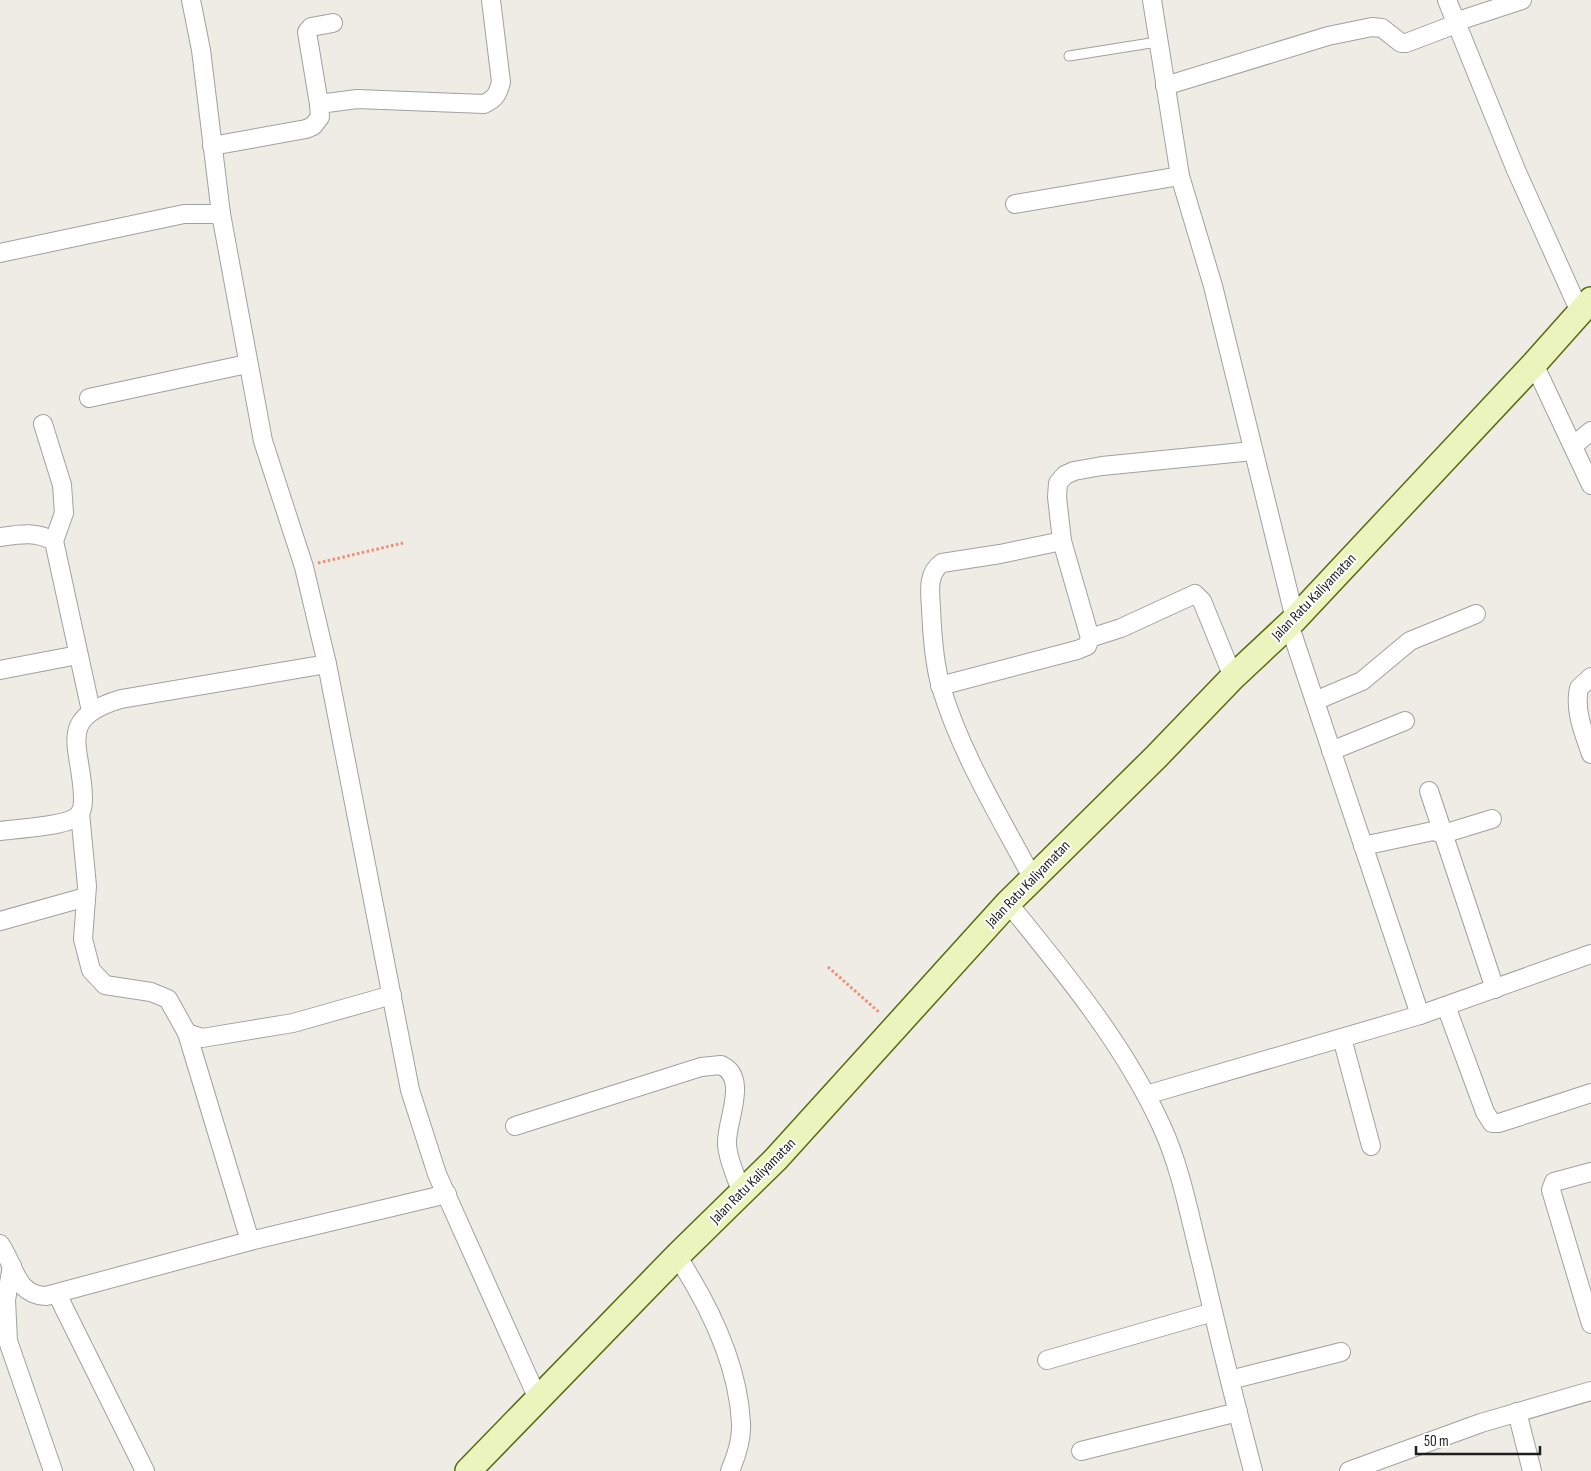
<svg xmlns="http://www.w3.org/2000/svg" width="1591" height="1471" font-family="'Sofia Sans Condensed',sans-serif">
<style>
.lines{fill:none;stroke-linecap:round;stroke-linejoin:round}
.service-casing{stroke:#a1a1a1;stroke-width:11}
.minor-casing{stroke:#a1a1a1;stroke-width:20}
.secondary-casing{stroke:#576b0e;stroke-width:28}
.path{stroke:#ee8f75;stroke-width:3;stroke-dasharray:2.5 2.5;stroke-linecap:butt}
.service{stroke:#fff;stroke-width:9}
.minor{stroke:#fff;stroke-width:18}
.secondary{stroke:#ebf4bc;stroke-width:25}
.labels{text-anchor:middle;dominant-baseline:central;stroke-width:4;stroke-linejoin:round;paint-order:stroke}
.street-label{font-size:15px;fill:#1d1d1d;stroke:#fff}
</style>
<rect width="100%" height="100%" fill="#eeece4"/>
<g class="lines">
<defs>
<polyline id="service" points="1069,56 1157,42"/>
<g id="minor">
<polyline points="191,0 201,50 221,214"/>
<polyline points="1152,0 1180,176 1213,286 1295,619"/>
<polyline points="1447,0 1516,170 1580,312"/>
<polyline points="1455,22 1522,0"/>
<polyline points="1165,86 1328,36 1372,27 1382,28 1401,43 1406,43 1456,24"/>
<polyline points="319,104 307,32 311,27 333,23"/>
<path d="M 212,146 L 306,129 L 313,126 L 320,117 L 319,104 L 357,99 L 484,104 C 495,99 498,94 501,82 L 491,0"/>
<polyline points="1015,204 1180,176"/>
<polyline points="0,253 184,214 221,214 263,441 304,567 327,664 410,1090 437,1174 538,1399"/>
<polyline points="1534,364 1591,485"/>
<polyline points="89,398 247,364"/>
<polyline points="43,424 62,485 64,513 54,541"/>
<polyline points="1573,446 1591,431"/>
<path d="M 0,537 C 20,534 35,531 54,541 L 91,711"/>
<polyline points="1289,624 1420,1015"/>
<polyline points="1090,638 1121,628 1195,594 1202,601 1233,677"/>
<polyline points="0,670 78,655"/>
<path d="M 1591,677 L 1579,688 C 1574,711 1584,733 1591,754"/>
<polyline points="940,686 1077,650 1087,646 1090,638 1062,541 1057,497 1058,483 1065,475 1074,471 1102,466 1253,451"/>
<polyline points="1315,701 1362,681 1410,641 1476,614"/>
<polyline points="1331,751 1405,721"/>
<polyline points="1429,791 1495,989"/>
<polyline points="80,813 87,886 83,939 91,970 105,985 151,992 168,999 187,1033 202,1038 293,1023 392,995"/>
<path d="M 0,831 C 17,829 62,826 75,818 C 82,813 83,807 83,798 C 82,746 54,719 121,699 L 327,664"/>
<polyline points="1363,846 1433,831 1443,834 1492,819"/>
<path d="M 1033,879 C 1000,817 961,754 941,687 C 934,663 932,633 931,608 C 930,592 927,573 942,563 L 1000,554 L 1062,541"/>
<path d="M 1008,903 C 1065,973 1124,1044 1162,1127 C 1182,1171 1190,1219 1202,1265 C 1218,1334 1235,1402 1253,1471"/>
<polyline points="0,921 86,897"/>
<polyline points="1446,1006 1485,1112 1492,1123 1499,1123 1591,1093"/>
<polyline points="187,1033 250,1241"/>
<polyline points="1342,1038 1371,1146"/>
<polyline points="1146,1095 1420,1015 1591,954"/>
<path d="M 515,1126 L 701,1067 L 721,1065 C 750,1078 725,1123 727,1145 C 728,1161 737,1178 742,1194"/>
<polyline points="1591,1172 1554,1182 1551,1190 1591,1324"/>
<path d="M 0,1244 C 15,1265 15,1295 46,1296 L 250,1241 L 447,1194"/>
<path d="M 677,1256 C 709,1305 738,1363 741,1423 C 742,1438 736,1457 730,1471"/>
<polyline points="12,1266 6,1300 8,1341 53,1471"/>
<polyline points="57,1294 145,1471"/>
<polyline points="1047,1360 1213,1312"/>
<polyline points="1230,1380 1341,1352"/>
<polyline points="1517,1412 1532,1471"/>
<polyline points="1081,1451 1238,1412"/>
<polyline points="1349,1471 1481,1423 1591,1391"/>
</g>
<polyline id="secondary" points="468,1471 677,1256 776,1159 1008,903 1157,756 1233,677 1295,619 1534,364 1591,300"/>
</defs>
<use href="#service" class="service-casing"/>
<use href="#minor" class="minor-casing"/>
<use href="#secondary" class="secondary-casing"/>
<g class="path">
<polyline points="318,563 403,543"/>
<polyline points="828,967 880,1013"/>
</g>
<use href="#service" class="service"/>
<use href="#minor" class="minor"/>
<use href="#secondary" class="secondary"/>
</g>
<g class="labels">
<g class="street-label">
<text transform="translate(1314 597) rotate(-46)">Jalan Ratu Kaliyamatan</text>
<text transform="translate(1028 884) rotate(-46)">Jalan Ratu Kaliyamatan</text>
<text transform="translate(753 1181) rotate(-45)">Jalan Ratu Kaliyamatan</text>
</g>
</g>
<path d="M1416 1446v8h124v-8" fill="none" stroke="#1d1d1d" stroke-width="2.5"/>
<text x="1424" y="1446" font-size="15" fill="#1d1d1d" stroke="#ffffff" stroke-width="4" paint-order="stroke">50 m</text>
</svg>
